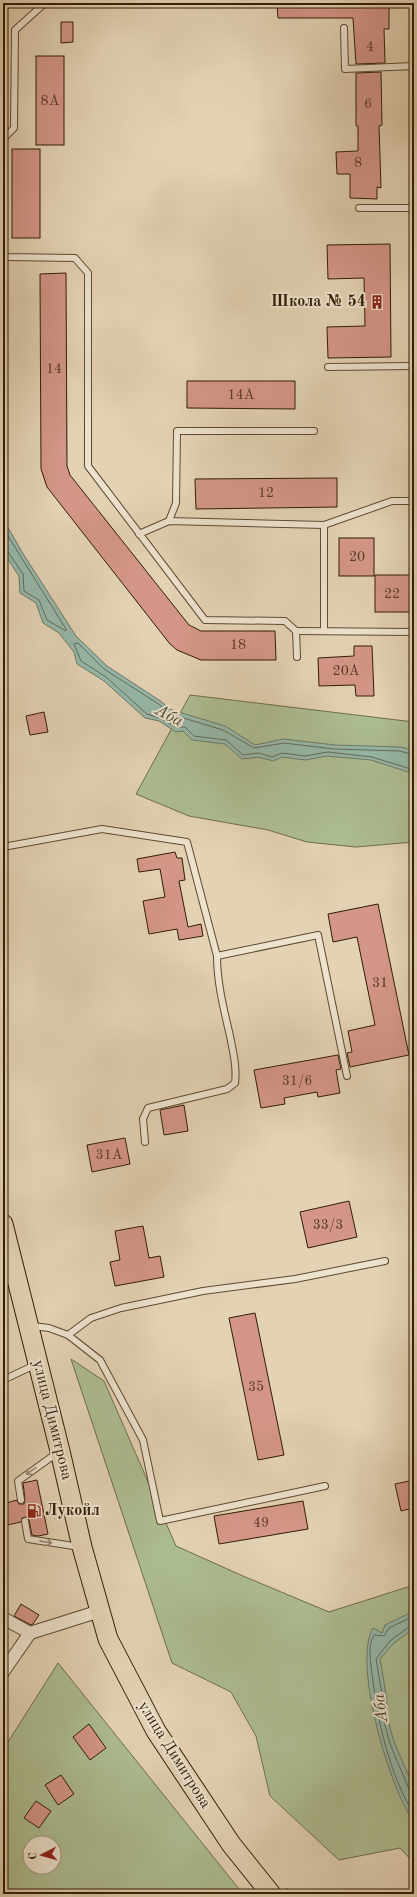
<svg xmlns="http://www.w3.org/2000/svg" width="417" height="1897" font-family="'Old Standard TT',serif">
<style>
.green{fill:#adbd92;stroke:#6e6d4b;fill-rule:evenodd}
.water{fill:#96b8aa;stroke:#6d7a68}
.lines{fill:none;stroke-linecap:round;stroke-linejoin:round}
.shore{stroke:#636a57;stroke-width:1}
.building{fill:#d49688;stroke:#301d04}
.service-casing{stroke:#5d4a30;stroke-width:8}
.minor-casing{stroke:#5d4a30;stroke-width:14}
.primary-casing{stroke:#301d04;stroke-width:21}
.path{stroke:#301d04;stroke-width:2.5;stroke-dasharray:1 2;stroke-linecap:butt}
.service{stroke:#ede2ce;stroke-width:6}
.minor{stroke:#ede2ce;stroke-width:12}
.primary{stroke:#e3d2b4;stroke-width:19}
.oneway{stroke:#988973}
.labels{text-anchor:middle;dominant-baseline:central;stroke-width:4;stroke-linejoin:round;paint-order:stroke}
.number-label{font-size:14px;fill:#593b25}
.poi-label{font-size:16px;font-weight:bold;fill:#301d04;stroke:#ede2ce;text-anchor:end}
.street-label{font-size:16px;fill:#301d04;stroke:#ede2ce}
.water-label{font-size:17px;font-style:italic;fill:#4f4c36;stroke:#ede2ce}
</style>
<rect width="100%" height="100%" fill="#e3d2b4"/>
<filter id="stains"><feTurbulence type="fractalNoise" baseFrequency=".005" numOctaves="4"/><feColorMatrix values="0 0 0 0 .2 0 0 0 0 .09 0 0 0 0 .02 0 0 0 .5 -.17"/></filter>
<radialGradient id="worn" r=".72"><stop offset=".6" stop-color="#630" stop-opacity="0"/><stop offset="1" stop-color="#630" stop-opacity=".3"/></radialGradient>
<g class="green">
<polygon points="190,695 414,722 414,842 356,847 307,842 268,830 189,816 136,794"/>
<polygon points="71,1359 104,1381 176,1546 243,1576 329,1612 414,1585 414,1863 400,1848 339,1860 270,1796 256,1736 231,1692 172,1663"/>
<path d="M 58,1663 L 243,1894 L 3,1894 L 3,1750 ZM 30,1843 L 54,1843 L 54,1867 L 30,1867 Z"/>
</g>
<g class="water">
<polygon points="3,519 22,552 76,636 107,666 162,702 169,709 225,726 255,745 283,739 335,745 401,747 414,751 414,774 371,760 327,756 305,760 282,757 273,761 258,757 242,759 225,744 192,740 183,731 176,732 159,721 145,718 104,681 77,664 74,652 59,633 43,623 36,603 20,593 19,576 3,552"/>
<path d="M 414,1611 L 414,1628 L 393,1644 L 380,1659 L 387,1700 L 386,1713 L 394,1742 L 410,1779 L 414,1795 L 414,1822 C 390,1790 352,1663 373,1628 L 382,1633 L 385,1625 Z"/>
</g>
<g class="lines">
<g class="shore">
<polyline points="3,528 66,629 66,631 47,620 39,600 24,591 23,574 8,552 3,550"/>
<polyline points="414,755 400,751 334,749 284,743 254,748 223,730 167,713 160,705 104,669 78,643 74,644 81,661 106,677 147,714 160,718 176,727 185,727 194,736 226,740 243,755 258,753 272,757 282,753 305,756 328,752 372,757 414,770"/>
<path d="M 414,1616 L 389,1628 L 384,1636 L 374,1635 C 367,1646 371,1662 372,1674 C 378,1724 389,1772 414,1815"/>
<polyline points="414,1625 410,1626 390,1641 376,1659 383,1700 382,1714 390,1744 409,1789 414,1792"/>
</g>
</g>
<g class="building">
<polygon points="277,3 389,3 389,29 384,29 385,63 356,64 353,18 278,18"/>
<polygon points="61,22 73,22 73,42 61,43"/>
<rect x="36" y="56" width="28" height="89"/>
<polygon points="381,72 382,125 379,126 381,188 377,187 377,199 350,198 350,174 337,174 336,152 358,151 358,126 356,126 356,73"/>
<rect x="12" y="149" width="28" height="89"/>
<polygon points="390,244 391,357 328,358 327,327 365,326 364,278 328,279 327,245"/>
<polygon points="66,273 67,466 70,475 189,625 201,631 275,631 276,660 201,660 177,650 170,644 47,487 41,469 40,274"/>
<polygon points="187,381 295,381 295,409 187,408"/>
<polygon points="337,478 337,507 196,509 195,479"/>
<rect x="339" y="538" width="35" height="38"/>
<rect x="375" y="575" width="35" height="37"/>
<polygon points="354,646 372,646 374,696 356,696 355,685 319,686 318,658 354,656"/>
<polygon points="44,712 48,732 30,735 26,716"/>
<polygon points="175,852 177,858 182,858 185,880 179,881 188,927 201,924 203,936 179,940 177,929 149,934 143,901 165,897 160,869 139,872 137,859"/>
<polygon points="378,904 409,1055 350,1067 347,1053 352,1052 348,1031 375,1025 357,937 333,942 328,914"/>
<polygon points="338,1055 341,1069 336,1070 340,1093 318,1097 317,1092 284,1098 285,1104 261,1108 254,1070"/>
<polygon points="184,1105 188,1131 164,1135 160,1110"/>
<polygon points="125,1138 130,1164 92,1172 87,1145"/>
<polygon points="349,1201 357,1237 308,1248 300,1212"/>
<polygon points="143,1226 149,1258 160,1256 164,1277 115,1286 110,1262 120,1260 115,1231"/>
<polygon points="255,1313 284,1455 258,1460 229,1318"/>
<polygon points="37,1480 48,1534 38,1536 32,1535 29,1520 26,1517 22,1518 21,1522 3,1526 3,1504 17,1500 19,1504 24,1504 25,1499 23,1483"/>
<polygon points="414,1480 414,1508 401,1511 395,1484"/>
<polygon points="303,1501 308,1529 219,1544 214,1516"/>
<polygon points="21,1604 39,1615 33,1624 31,1625 14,1616"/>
<polygon points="89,1724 106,1748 90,1760 73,1737"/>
<polygon points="61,1775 74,1794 58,1805 45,1785"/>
<polygon points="36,1801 51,1811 39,1828 24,1818"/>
</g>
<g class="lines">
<defs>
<g id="service">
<polyline points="344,28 345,69 414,66"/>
<polyline points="3,139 14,128 15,30 45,3"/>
<polyline points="359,208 414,208"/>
<polyline points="3,254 6,257 75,258 88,273 88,466 205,620 285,621 296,631 297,657"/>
<polyline points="328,367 414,366"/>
<polyline points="169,521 176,503 177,431 314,431"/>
<polyline points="139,534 169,521 324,525 392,501 414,501"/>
<polyline points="296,631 414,632"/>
<polyline points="324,631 324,525"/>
<polyline points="3,847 102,829 187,842 217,956 318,935 347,1076"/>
<path d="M 145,1142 L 143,1119 L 148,1108 L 227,1089 L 235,1083 C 237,1067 233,1052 230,1036 C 224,1010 217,983 217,956"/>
<polyline points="32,1326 49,1328 68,1335 100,1360 143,1440 160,1521 325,1486"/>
<polyline points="68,1335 91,1318 121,1308 203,1291 295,1279 385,1261"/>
<polyline points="3,1380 37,1364"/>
<polyline points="21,1500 18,1481 57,1453"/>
<polyline points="25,1521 28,1539 80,1547"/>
</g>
<g id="minor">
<polyline points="3,1618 30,1633 100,1611"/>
<polyline points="3,1672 30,1633"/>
</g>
<polyline id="primary" points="3,1224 60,1451 82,1547 108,1639 156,1731 231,1844 271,1894"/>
</defs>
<use href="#service" class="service-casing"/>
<use href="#minor" class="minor-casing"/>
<use href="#primary" class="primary-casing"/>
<polyline class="path" points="286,1889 291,1894"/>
<use href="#service" class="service"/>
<use href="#minor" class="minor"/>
<use href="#primary" class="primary"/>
</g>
<defs><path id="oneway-shaft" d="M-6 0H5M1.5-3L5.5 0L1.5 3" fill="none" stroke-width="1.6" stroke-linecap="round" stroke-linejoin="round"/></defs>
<g class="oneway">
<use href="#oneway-shaft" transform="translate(31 1471) rotate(145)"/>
<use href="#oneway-shaft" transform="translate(46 1542) rotate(8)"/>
</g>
<defs>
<symbol id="building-bare" viewBox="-9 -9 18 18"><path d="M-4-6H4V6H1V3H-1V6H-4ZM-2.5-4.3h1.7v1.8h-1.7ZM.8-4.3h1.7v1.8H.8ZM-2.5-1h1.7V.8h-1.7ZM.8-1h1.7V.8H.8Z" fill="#8f2418" stroke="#ede2ce" stroke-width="2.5" paint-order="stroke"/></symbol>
<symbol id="fuel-bare" viewBox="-9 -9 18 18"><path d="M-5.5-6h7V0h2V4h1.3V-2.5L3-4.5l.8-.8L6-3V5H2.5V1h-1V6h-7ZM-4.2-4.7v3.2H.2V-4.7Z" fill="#8f2418" stroke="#ede2ce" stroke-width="2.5" paint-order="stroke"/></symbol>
</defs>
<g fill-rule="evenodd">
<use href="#building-bare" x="367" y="292" width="20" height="20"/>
<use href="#fuel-bare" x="24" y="1501" width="20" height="20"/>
</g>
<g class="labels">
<g class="number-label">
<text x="370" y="47">4</text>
<text x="50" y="101">8А</text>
<text x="368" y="104">6</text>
<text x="358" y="163">8</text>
<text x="54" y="369">14</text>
<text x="241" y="395">14А</text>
<text x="266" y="493">12</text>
<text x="357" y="557">20</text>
<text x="392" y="594">22</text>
<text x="238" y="645">18</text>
<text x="346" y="671">20А</text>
<text x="380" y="983">31</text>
<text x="297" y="1081">31/6</text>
<text x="109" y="1155">31А</text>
<text x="328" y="1225">33/3</text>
<text x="256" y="1387">35</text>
<text x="261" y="1523">49</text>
</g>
<g class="poi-label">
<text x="366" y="302">Школа № 54</text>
<text x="45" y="1511" text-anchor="start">Лукойл</text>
</g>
<g class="street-label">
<text transform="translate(52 1420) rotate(76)">улица Димитрова</text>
<text transform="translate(174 1755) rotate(58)">улица Димитрова</text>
</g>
<g class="water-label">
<text transform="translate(169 716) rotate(28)">Аба</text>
<text transform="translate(381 1708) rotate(-97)">Аба</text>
</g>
</g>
<rect width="417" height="1897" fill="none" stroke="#e3d2b4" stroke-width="16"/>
<rect x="4" y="4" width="409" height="1889" fill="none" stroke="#301d04" stroke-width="2"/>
<rect x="8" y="8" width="401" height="1881" fill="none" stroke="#301d04"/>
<g transform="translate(42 1855) rotate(264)"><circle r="19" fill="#ede2ce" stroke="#a1937d"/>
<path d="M0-3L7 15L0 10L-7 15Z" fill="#8f2418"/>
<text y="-6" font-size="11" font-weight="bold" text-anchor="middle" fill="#301d04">С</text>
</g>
<rect width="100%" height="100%" filter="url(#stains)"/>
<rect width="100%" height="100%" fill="url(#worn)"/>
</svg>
